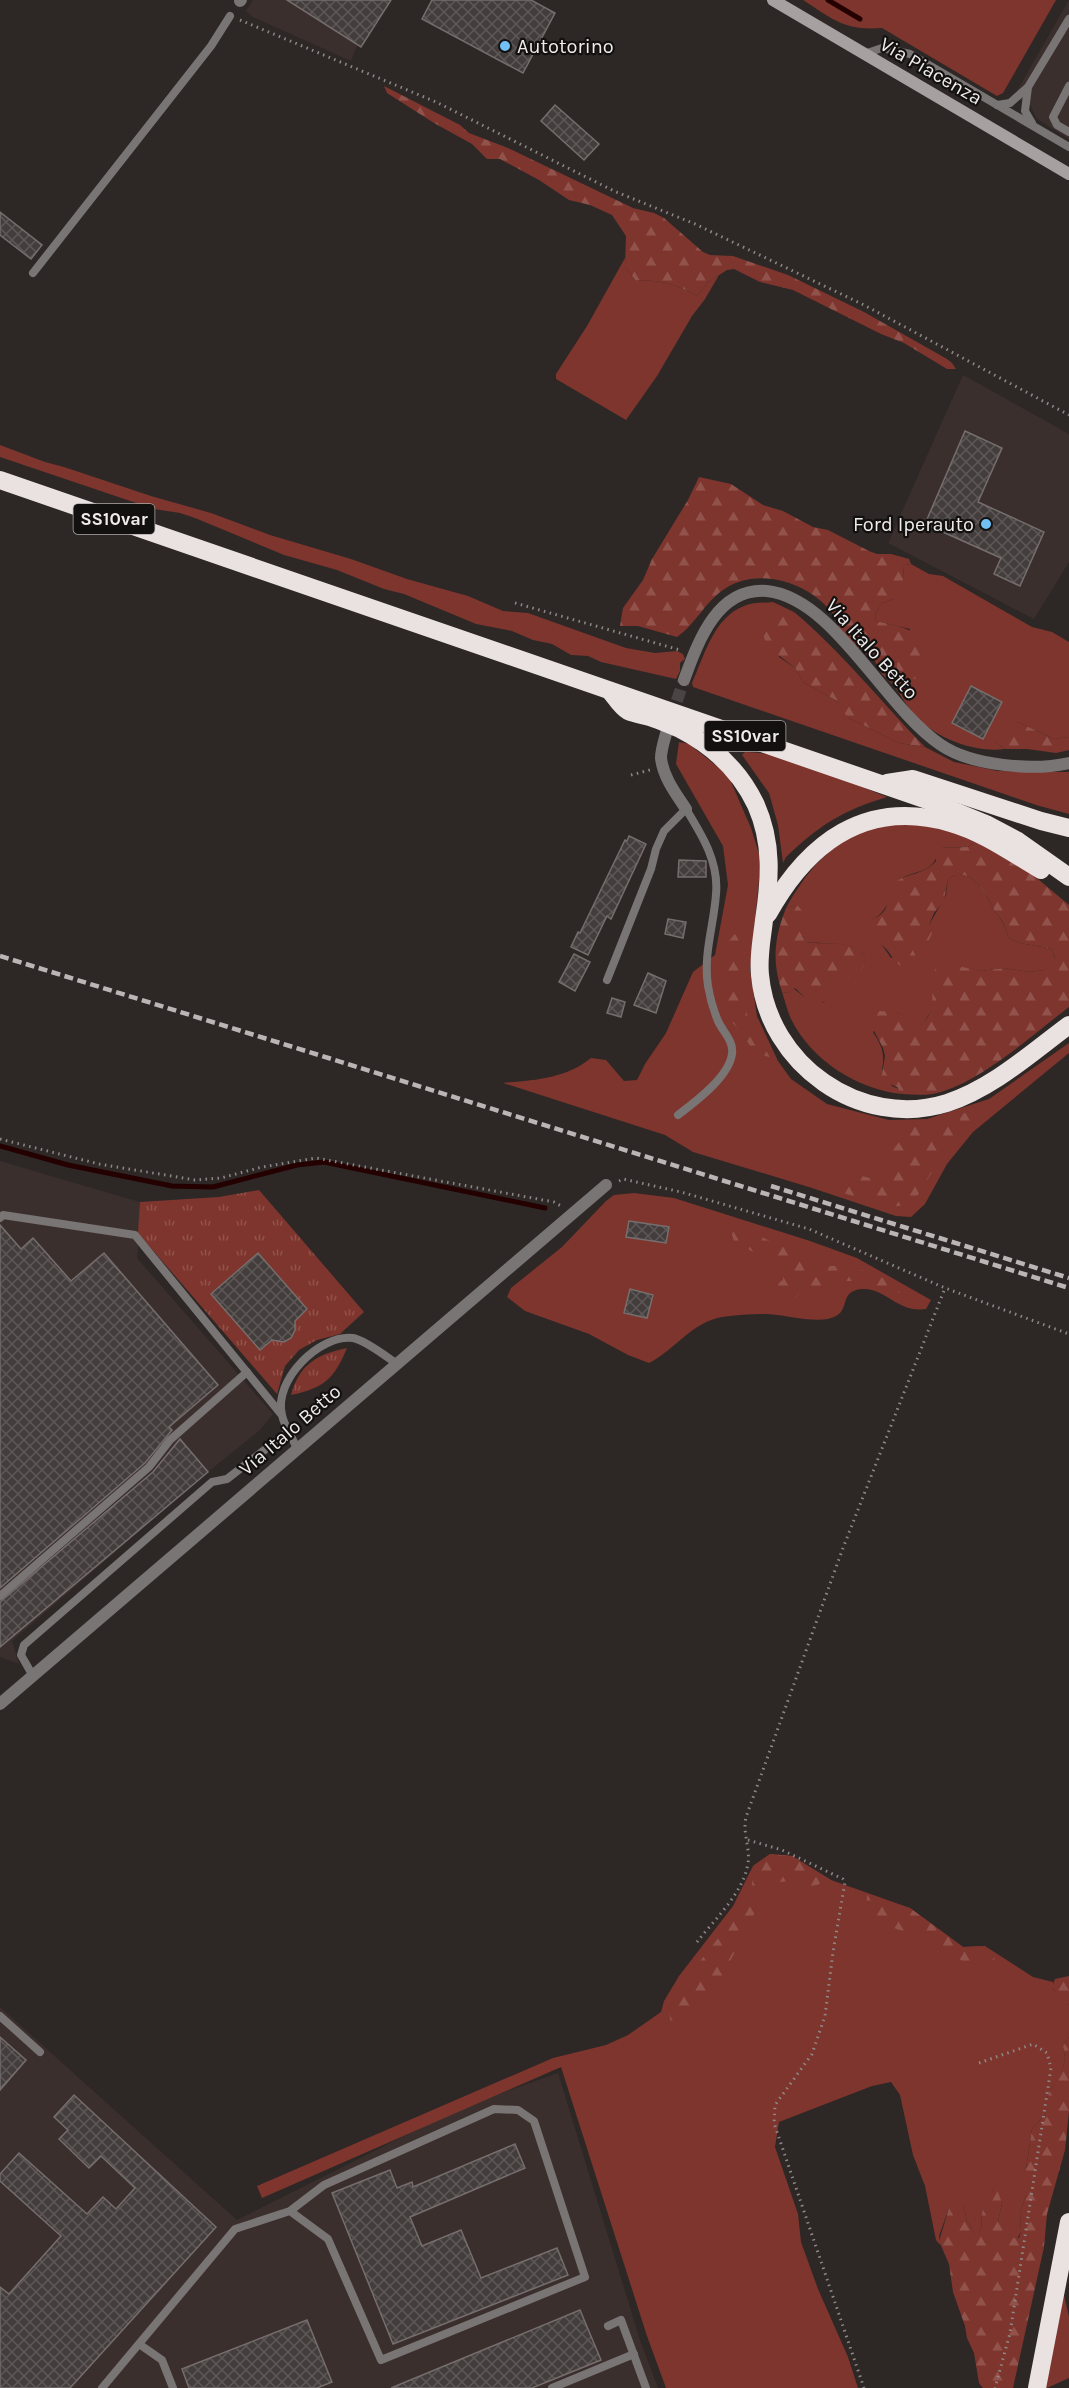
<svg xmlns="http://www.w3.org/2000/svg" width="1069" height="2388" font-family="Karla,sans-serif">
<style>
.built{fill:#3b2f2d}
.grass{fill:#7e352d}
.forest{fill:url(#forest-firs)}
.park{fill:url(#park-tufts)}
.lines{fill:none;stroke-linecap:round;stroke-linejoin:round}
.stream{stroke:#240000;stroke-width:5}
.building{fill:url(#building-cross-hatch);stroke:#756e6d;stroke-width:1.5}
.street-tunnel{stroke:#4a4444;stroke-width:12;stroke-dasharray:12 6;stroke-linecap:butt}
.path{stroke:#8e8989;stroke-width:3;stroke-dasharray:1.5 4.5;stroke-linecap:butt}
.lane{stroke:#797575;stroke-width:8}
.street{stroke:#797575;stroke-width:12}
.secondary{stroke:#a6a1a0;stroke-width:12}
.highway{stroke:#eae2e1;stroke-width:18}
.rail{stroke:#bbb6b6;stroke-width:4.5;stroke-dasharray:9 4.5;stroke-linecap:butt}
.poi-dot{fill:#71c1f5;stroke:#131110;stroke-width:2}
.labels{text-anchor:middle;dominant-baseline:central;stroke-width:4.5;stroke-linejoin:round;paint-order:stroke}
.shield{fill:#131110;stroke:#adaaa9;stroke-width:1.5}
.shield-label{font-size:18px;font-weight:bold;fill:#efebeb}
.poi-label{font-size:20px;fill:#efebeb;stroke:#131110;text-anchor:start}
.street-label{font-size:20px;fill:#efebeb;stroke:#131110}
</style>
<defs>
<pattern id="forest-firs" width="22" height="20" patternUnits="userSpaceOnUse" patternTransform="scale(1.5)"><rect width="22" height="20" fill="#7e352d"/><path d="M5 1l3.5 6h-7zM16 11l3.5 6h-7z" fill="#91524c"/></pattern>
<pattern id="park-tufts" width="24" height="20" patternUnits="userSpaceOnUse" patternTransform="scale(1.5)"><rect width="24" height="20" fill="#7e352d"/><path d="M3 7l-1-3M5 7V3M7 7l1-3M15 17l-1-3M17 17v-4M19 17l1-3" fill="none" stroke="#91524c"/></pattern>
<pattern id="building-cross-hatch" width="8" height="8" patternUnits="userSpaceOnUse" patternTransform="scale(1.5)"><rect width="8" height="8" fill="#433d3c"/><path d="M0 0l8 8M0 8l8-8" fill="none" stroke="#5e5958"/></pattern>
</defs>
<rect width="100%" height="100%" fill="#2d2726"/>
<g class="built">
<polygon points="253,0 375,0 351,61 253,17 246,11"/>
<polygon points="1069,0 1069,139 1042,122 1036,118 1031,106 1014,96"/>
<polygon points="963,375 1069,434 1069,562 1034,619 888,543"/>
<polygon points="0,1161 143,1203 137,1258 273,1414 260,1430 208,1472 12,1641 19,1664 0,1657"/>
<polygon points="0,2007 237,2220 462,2107 558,2073 640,2340 658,2388 0,2388"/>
</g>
<g class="grass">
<path d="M 803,0 L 1056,0 L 1003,93 L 997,96 L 882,28 C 844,31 833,19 803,0 Z"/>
<path d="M 625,258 L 625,267 L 636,281 C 658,279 678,285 697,296 L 708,282 L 719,275 L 705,299 L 692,316 L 657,376 L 626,420 L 556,379 L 556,374 L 587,326 Z"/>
<polygon points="0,445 45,462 64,467 151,496 211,513 270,535 351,559 407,579 468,596 503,611 528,613 626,648 655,653 677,651 683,654 685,659 680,663 680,671 676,679 601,662 588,656 571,655 552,644 533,640 512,631 476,624 404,594 384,589 337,570 284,555 195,518 180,513 154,509 0,457"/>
<path d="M 911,564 L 929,574 L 943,576 L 1032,627 L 1052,632 L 1069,642 L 1069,737 L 1054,739 L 1018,722 L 995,742 L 1005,749 C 974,753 934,738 913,713 C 906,705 901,695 894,686 C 885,675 881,677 875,661 L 890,659 L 897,663 L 910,629 L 876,621 L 875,614 L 882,603 L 894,599 L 903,578 L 904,565 Z"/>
<path d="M 773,602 L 794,612 L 779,616 L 779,657 L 795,668 L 803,682 L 837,701 L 849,718 L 899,743 L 925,747 L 954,762 L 998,771 L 1069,772 L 1069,814 L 1036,805 L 693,687 L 692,683 C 704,656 714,617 744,606 C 753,602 764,603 773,602 Z"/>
<path d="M 679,742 L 689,744 L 728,775 L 751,828 L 761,860 L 750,970 L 757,1016 L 778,1061 L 791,1079 L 827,1104 L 889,1120 L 927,1119 L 989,1099 L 1069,1043 L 1069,1053 L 973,1132 L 947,1164 L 925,1204 L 911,1217 L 896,1216 L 812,1188 L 693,1152 L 665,1135 L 503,1083 C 535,1080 565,1079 591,1058 L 606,1060 L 624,1081 L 637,1080 L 645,1064 L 666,1033 L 693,972 L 715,955 L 728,885 L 723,846 L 676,764 Z"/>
<path d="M 745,752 C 794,753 842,780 887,797 C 841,811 820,825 786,857 L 783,863 L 778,825 L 769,793 L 742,755 Z"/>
<path d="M 900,823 L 938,826 L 978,840 L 968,847 L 940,848 C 932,875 921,868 900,879 C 891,894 888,912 872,920 L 882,945 L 891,958 L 912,948 L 929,925 L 946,895 L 948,879 C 970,864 985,892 993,908 C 1000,921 1004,919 1008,937 C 1021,946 1037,945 1052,949 L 1055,959 L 1044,970 L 1029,972 L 1004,968 L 981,971 L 969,969 L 933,995 L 934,1006 L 925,1021 L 917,1022 L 897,1012 L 873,1032 C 882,1046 885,1053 882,1070 L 892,1086 L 901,1090 L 902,1094 C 858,1090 811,1060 791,1019 C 787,1010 785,1001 782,992 L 788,993 L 793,988 L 803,996 L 823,1003 C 828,996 832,988 839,983 C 851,973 865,974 865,956 C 846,939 829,945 806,942 L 802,936 L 797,905 L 786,908 C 805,874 826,847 863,831 C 874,827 888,825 900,823 Z"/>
<path d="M 634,1193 L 674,1198 L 810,1241 L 857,1258 L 931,1300 L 926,1309 C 897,1313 885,1287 862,1289 C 839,1291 850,1309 836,1316 C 819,1326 782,1313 763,1314 C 750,1314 735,1315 722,1317 C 692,1322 675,1350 649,1363 L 628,1355 L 589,1334 L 525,1311 L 507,1297 L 511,1288 L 562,1247 L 606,1201 L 614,1195 Z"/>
<path d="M 770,1854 L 792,1856 L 831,1880 L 910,1908 L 963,1947 L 985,1946 L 1033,1977 L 1053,1982 L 1053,1989 L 1069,2005 L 1069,2037 L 1063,2046 L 1065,2058 L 1062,2074 L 1050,2090 L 1046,2101 L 1046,2113 L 1032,2129 L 1026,2169 L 1026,2195 L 1020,2213 L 1021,2232 L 1017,2239 L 1011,2238 L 998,2222 L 1002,2203 L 993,2190 C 989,2197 983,2205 982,2214 C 980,2223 984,2226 978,2234 L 975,2234 L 967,2221 L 963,2206 L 949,2208 L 939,2236 L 940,2245 L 936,2240 L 925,2186 L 913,2155 L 900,2095 L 891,2082 L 872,2086 L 779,2122 L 775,2147 L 798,2214 L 801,2242 L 818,2289 L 848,2357 L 858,2388 L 666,2388 L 647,2336 L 561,2067 L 262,2198 L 257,2186 L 553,2058 L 606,2045 L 628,2035 L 661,2012 L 664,2001 L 679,1976 L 733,1906 L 753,1866 Z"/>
<polygon points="1064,2295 1069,2317 1069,2378 1047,2388 1042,2388"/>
</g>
<g class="forest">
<path d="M 384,86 L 460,125 L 469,133 L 508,148 L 633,208 L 654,213 L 664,218 L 703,252 L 710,255 L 733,256 L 788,275 L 864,312 L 947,359 L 952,363 L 956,369 L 947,369 L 904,343 L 881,334 L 793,290 L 760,282 L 734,269 L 727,270 L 708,282 L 697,296 C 678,285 658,279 636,281 L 625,267 L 626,236 L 612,215 L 590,205 L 569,200 L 539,180 L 500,159 L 487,159 L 472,144 L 434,123 L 387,93 Z"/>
<path d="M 699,477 L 731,484 L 763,505 L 783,511 L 813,527 L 828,530 L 869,551 L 877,554 L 891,554 L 909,559 L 911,564 L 904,565 L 902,590 L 894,599 L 882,603 L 875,614 L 876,621 C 914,630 918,627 924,667 L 915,679 L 907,680 L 897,671 L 897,663 L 890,659 L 875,661 C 864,652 850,642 841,630 C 838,627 838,621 836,618 C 813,584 762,566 726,588 C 705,601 697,623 677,637 L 638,626 L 620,626 L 623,608 L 643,580 L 652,559 L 688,500 Z"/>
<path d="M 794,612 C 842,652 881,702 925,747 L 899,743 L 849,718 L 844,713 L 837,701 L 803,682 L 795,668 L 767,646 L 761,629 L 766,616 C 775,613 784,614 794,612 Z"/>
<polygon points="1018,722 1054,739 1069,737 1069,750 1056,753 1027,749 1005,749 995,742 994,739 1003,735 1009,725"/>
<path d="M 978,840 L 1020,864 L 1069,905 L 1069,1007 C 1032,1035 988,1076 944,1091 C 931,1096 917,1095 902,1094 L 897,1087 L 881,1080 L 885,1056 L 883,1048 L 871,1025 L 873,1017 L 879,1011 L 897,1012 L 917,1021 L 925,1021 C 940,1002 926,986 936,968 L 953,965 L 981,971 L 1004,968 L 1029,972 L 1044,970 L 1055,958 L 1052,949 C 1037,945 1021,946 1008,937 C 1004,918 1000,921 993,908 C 985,892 970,864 948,879 L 944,901 L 934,913 L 929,925 L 932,933 L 929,940 L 912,948 L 920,966 L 913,971 C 899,967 895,962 888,951 C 881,943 874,938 868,929 L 872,920 C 897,908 881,897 891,886 C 904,872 924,876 936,861 L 935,854 L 940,848 L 968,847 Z"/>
<path d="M 797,905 L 806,915 L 802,936 L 806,942 C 830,946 844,937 865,956 C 866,975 849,974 837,985 C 831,990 826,1005 817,1004 C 807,1004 802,992 794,988 L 788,993 L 782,992 C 772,960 774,939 786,908 Z"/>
<polygon points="738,930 743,934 743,963 735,975 734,982 745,1000 748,1021 771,1050 769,1057 755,1053 741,1032 724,1013 722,1005 721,989 729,941"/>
<polygon points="986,1106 989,1107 976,1121 965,1126 948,1154 935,1167 913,1203 892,1207 873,1198 856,1197 828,1188 826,1185 828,1184 844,1183 862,1176 889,1183 896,1171 891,1160 891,1152 908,1131 915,1127 943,1123 978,1107"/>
<polygon points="730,1229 751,1232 770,1241 780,1243 823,1266 843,1266 873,1273 900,1287 911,1290 916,1296 915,1300 890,1289 854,1281 833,1281 824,1286 801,1289 796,1298 785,1302 775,1296 775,1285 783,1280 783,1269 734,1241"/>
<polygon points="770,1854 792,1856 831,1880 811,1887 790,1881 769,1883 758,1902 751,1923 719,1981 671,2023 667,2003 731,1922 752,1887 753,1866"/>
<polygon points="867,1895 910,1908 963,1947 985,1946 995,1959 975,1968 922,1938 883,1924 866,1914"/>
<polygon points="1069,1976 1069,2005 1061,1999 1052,1987 1055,1979"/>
<path d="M 1069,2037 L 1069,2111 L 1065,2150 L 1047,2214 L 1044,2247 L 1013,2388 L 983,2388 L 979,2383 L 974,2353 L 967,2338 L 965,2326 L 953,2292 L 949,2264 L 939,2241 L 949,2208 L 958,2205 L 963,2206 L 967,2221 L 975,2234 L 978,2234 C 984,2226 980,2223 982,2214 C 983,2204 989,2194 996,2187 L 1002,2203 L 998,2222 L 1003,2225 L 1011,2238 L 1019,2238 L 1021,2232 L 1020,2213 L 1026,2195 L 1026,2169 L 1032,2129 L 1046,2113 L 1046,2101 L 1050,2090 L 1062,2073 L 1065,2058 L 1063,2046 Z"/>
</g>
<g class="park">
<polygon points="259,1190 364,1312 340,1334 317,1340 299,1350 285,1366 277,1394 138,1233 140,1202 219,1197"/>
<path d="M 347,1348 C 334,1379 324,1388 291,1395 C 299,1364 318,1354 347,1348 Z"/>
</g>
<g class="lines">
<g class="stream">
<polyline points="828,0 860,19"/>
<polyline points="0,1146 68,1165 172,1186 213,1187 297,1165 324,1162 545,1208"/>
</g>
</g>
<g class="building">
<polygon points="287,0 391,0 361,47"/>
<polygon points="432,0 531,0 555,13 523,73 422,19"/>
<polygon points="555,105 599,144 584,160 541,121"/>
<polygon points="0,212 42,245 31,259 0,235"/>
<polygon points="965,431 1002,448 978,502 1044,532 1020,586 994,574 1001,558 925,524"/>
<polygon points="971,686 1002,702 983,739 952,723"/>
<polygon points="629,836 646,844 611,919 607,916 588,955 571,947 578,932 580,933 625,840 627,841"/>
<polygon points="679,860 706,861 706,877 678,877"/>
<polygon points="668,919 686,922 683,938 665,934"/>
<polygon points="574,954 590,962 575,991 559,982"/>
<polygon points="648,973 666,981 656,1013 634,1005"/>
<polygon points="612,998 625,1002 621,1017 607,1013"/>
<polygon points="629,1221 669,1227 666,1243 626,1237"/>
<polygon points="0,1225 21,1249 33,1238 71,1281 104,1253 218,1385 169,1427 172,1430 145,1463 0,1588"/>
<polygon points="258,1253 307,1309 295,1321 295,1330 291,1338 284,1342 272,1340 260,1350 211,1294"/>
<polygon points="630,1289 653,1295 647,1318 624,1313"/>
<polygon points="180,1439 208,1472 0,1647 0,1602 153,1472"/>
<polygon points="0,2037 26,2060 0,2090"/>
<polygon points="74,2095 216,2227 70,2388 0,2388 0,2287 9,2294 61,2236 0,2181 0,2174 19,2153 87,2214 103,2197 116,2209 135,2188 101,2156 89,2168 59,2139 68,2130 54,2117"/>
<polygon points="515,2144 525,2168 410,2217 422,2246 461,2230 481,2278 557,2248 568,2275 393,2344 332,2193 390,2170 397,2188 412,2182 413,2187"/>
<polygon points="580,2310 601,2360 532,2388 391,2388"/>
<polygon points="307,2320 332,2382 317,2388 189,2388 182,2369"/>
</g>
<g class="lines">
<polyline class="street-tunnel" points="671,718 684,680"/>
<g class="path">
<polyline points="240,20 436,102 614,191 695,224 864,305 1069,415"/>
<polyline points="515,603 680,650"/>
<polyline points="631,775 650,770"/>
<polyline points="0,1139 99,1164 195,1180 221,1178 262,1167 316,1158 554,1202 561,1206"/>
<polyline points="619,1181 623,1179 681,1192 809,1229 945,1288 1069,1334"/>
<polyline points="748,1840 782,1850 843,1879 845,1882 833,1952 825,2016 812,2054 775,2105 774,2123 864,2388"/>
<path d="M 697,1942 C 714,1920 741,1895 747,1868 C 752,1850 742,1835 746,1817 L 843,1548 L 945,1288"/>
<polyline points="979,2063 1033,2044 1047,2053 1051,2068 1010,2333 995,2388"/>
</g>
<g class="lane">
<polyline points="864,54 882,48 910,54 1069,147"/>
<polyline points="1069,86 1053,117 1057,125 1069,132"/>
<polyline points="997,105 1010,103 1027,88"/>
<polyline points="1032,123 1025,111 1028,87 1069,19"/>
<polyline points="33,273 211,46 230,16"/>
<path d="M 607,980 L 651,869 L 656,849 L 664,831 L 686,809 C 702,835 719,862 716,894 C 714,925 703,954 708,986 C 710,998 713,1009 718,1021 C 723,1032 734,1041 732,1054 C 729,1077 695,1102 678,1115"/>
<polyline points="0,1218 3,1215 135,1235 281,1414"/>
<path d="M 297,1449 C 293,1438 284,1426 282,1415 C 273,1381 319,1334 353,1338 C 365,1340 387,1357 397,1364"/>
<polyline points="0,1596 149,1467 170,1440 247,1372"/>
<polyline points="33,1676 21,1655 24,1645 212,1482 227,1479 289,1431"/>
<polyline points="0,2016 40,2052"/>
<polyline points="608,2326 621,2320 646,2388"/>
<polyline points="139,2344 162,2360 173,2388"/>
<polyline points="102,2388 235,2229 290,2211 324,2185 494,2109 518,2110 534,2121 585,2277 381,2360 328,2239 290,2211"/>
<polyline points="552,2388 634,2354"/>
</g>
<g class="street">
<polyline points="240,1 241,0"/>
<path d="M 684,680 C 698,642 717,587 767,591 C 834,598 884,707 941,745 C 972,766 1033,771 1069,763"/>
<path d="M 667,730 C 665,738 661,749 661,758 C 663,777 676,794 686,809"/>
<polyline points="0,1704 606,1185"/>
</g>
<polyline class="secondary" points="773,0 1069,174"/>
<g class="highway">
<polyline points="0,480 930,801 986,824 1018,841 1069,877"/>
<path d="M 610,691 C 615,697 621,707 628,711 C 635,714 643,715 650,717 C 660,720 670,725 680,729 C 713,746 740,771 756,805 C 773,843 770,880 764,920 C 762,939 758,956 760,975 C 768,1064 860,1130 947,1103 C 993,1088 1031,1053 1069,1025"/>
<polyline points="887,783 913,779 1041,821 1069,828"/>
<path d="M 768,914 C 808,842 866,798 951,823 C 983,832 1012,853 1041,870"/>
<polyline points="1037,2388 1069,2222"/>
</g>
<g class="rail">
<polyline points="0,956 1069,1288"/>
<polyline points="771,1186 1069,1278"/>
</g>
</g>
<g class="poi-dot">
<circle cx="505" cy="46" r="6"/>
<circle cx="986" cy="524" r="6"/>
</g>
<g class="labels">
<g class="shield">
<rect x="73.5" y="504" width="81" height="30" rx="4.5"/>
<rect x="704.5" y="721" width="81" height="30" rx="4.5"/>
</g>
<g class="shield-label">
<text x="114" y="519">SS10var</text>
<text x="745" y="736">SS10var</text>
</g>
<g class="poi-label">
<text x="517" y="46">Autotorino</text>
<text x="974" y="524" text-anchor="end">Ford Iperauto</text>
</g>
<g class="street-label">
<text transform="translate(931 71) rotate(30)">Via Piacenza</text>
<text transform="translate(872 649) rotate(48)">Via Italo Betto</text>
<text transform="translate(290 1430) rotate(-41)">Via Italo Betto</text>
</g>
</g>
</svg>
